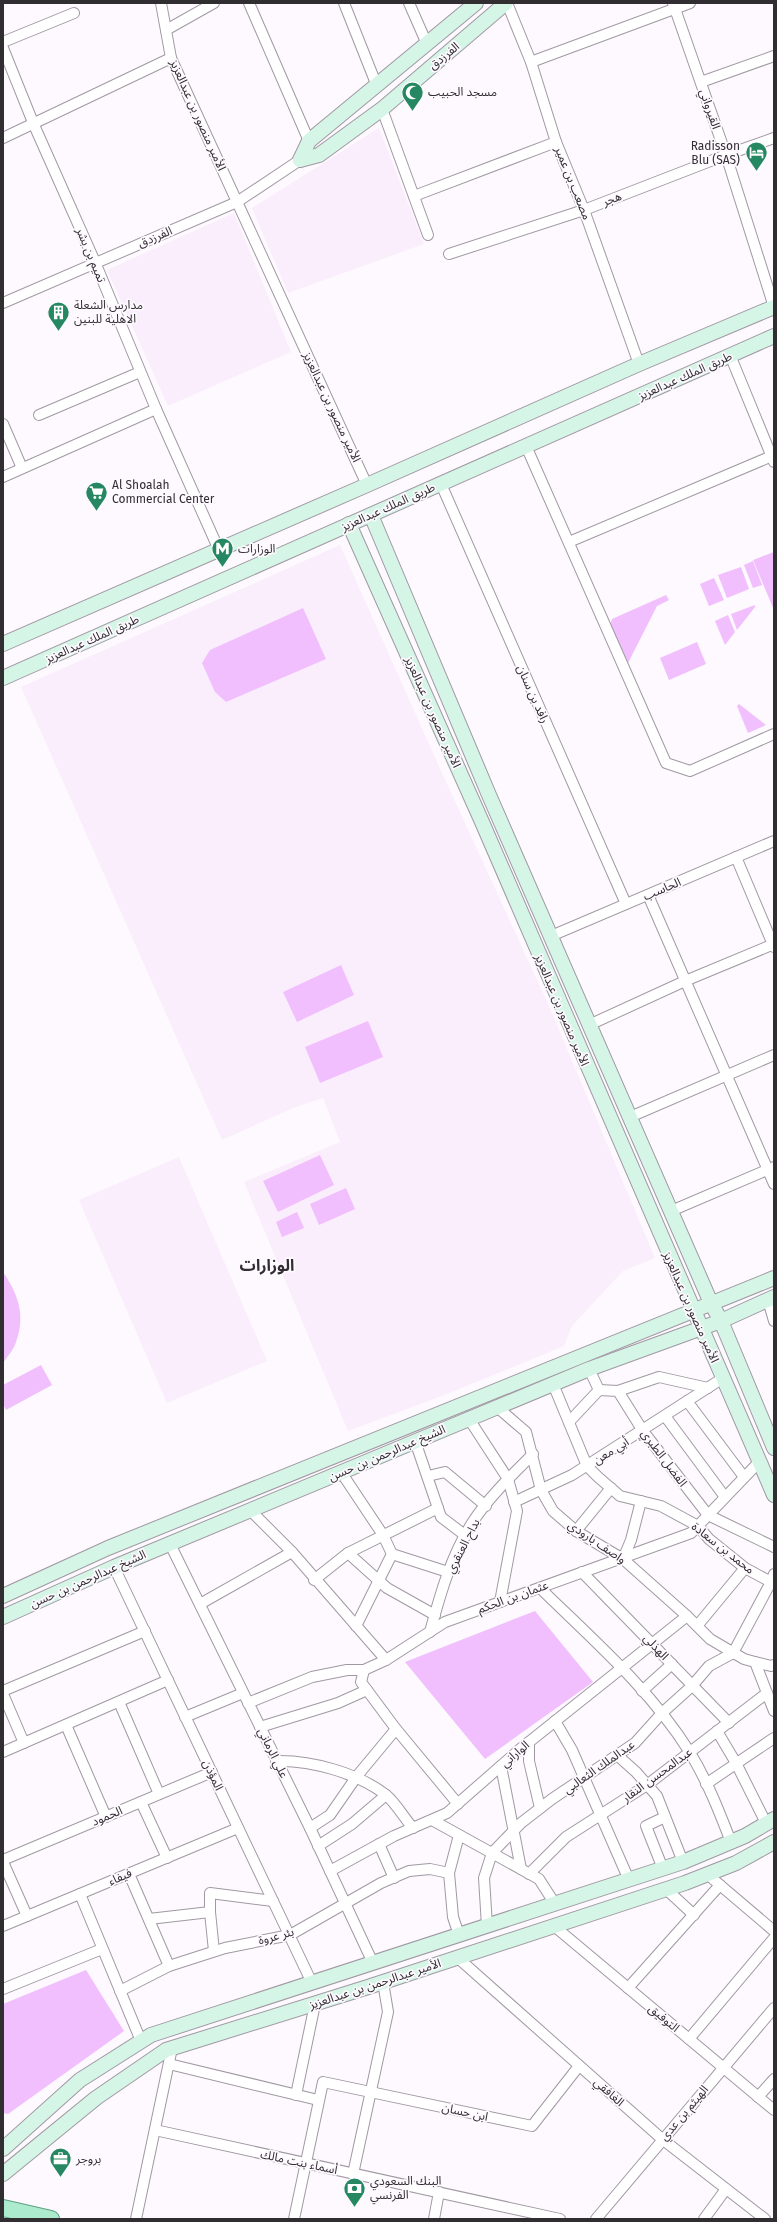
<svg xmlns="http://www.w3.org/2000/svg" width="777" height="2222" font-family="'Fira Sans','Noto Sans Arabic',sans-serif">
<style>
.built{fill:#faeefd}
.green{fill:#f1bffd}
.lines{fill:none;stroke-linecap:round;stroke-linejoin:round}
.street-casing{stroke:#a198a3;stroke-width:12}
.secondary-casing{stroke:#a198a3;stroke-width:16}
.primary-casing{stroke:#5da082;stroke-width:18}
.street{stroke:#fff;stroke-width:10}
.secondary{stroke:#d5f5e6;stroke-width:14}
.primary{stroke:#acebce;stroke-width:16}
.labels{text-anchor:middle;dominant-baseline:central;stroke-width:3.5;stroke-linejoin:round;paint-order:stroke}
.street-label{font-size:12px;fill:#312e32;stroke:#fdf9fe}
.poi-label{font-size:12px;fill:#312e32;stroke:#fdf9fe;text-anchor:start}
.district-label{font-size:16px;font-weight:bold;fill:#312e32;stroke:#fdf9fe}
</style>
<rect width="100%" height="100%" fill="#fdf9fe"/>
<g class="built">
<polygon points="379,128 424,244 288,293 252,208"/>
<polygon points="234,213 291,352 168,406 107,270"/>
<polygon points="340,545 442,773 549,1006 655,1258 623,1271 572,1326 564,1346 442,1396 348,1431 244,1182 340,1142 323,1098 293,1108 222,1140 21,687"/>
<polygon points="179,1157 267,1361 167,1403 79,1200"/>
</g>
<g class="green">
<polygon points="774,552 774,610 753,560"/>
<polygon points="753,561 762,585 753,588 744,565"/>
<polygon points="741,567 749,589 727,598 718,575"/>
<polygon points="714,578 724,600 709,606 700,584"/>
<polygon points="666,595 669,600 657,606 628,663 610,625 612,619"/>
<polygon points="755,605 755,607 737,630 731,614"/>
<polygon points="303,608 326,659 226,702 215,692 202,663 210,650"/>
<polygon points="728,615 735,632 725,645 715,621"/>
<polygon points="697,642 706,664 669,680 660,658"/>
<polygon points="739,704 766,725 748,733 737,706"/>
<polygon points="341,965 354,995 297,1022 283,992"/>
<polygon points="368,1021 383,1057 320,1083 305,1047"/>
<polygon points="320,1155 334,1185 278,1212 263,1181"/>
<polygon points="346,1188 355,1209 319,1225 310,1204"/>
<polygon points="297,1212 304,1228 282,1237 276,1222"/>
<path d="M 3,1272 C 18,1294 26,1315 16,1342 C 14,1349 7,1357 3,1363 Z"/>
<polygon points="41,1365 52,1385 6,1410 3,1404 3,1385"/>
<polygon points="535,1611 593,1682 485,1759 405,1662"/>
<polygon points="86,1970 124,2031 8,2114 3,2113 3,2004"/>
</g>
<g class="lines">
<defs>
<g id="street">
<polyline points="161,3 171,58 367,485"/>
<polyline points="249,3 309,141"/>
<polyline points="344,3 377,86"/>
<polyline points="409,3 427,44"/>
<polyline points="507,3 531,62 556,142 584,210 639,364"/>
<polyline points="673,3 726,155 774,307"/>
<polyline points="166,30 214,3"/>
<polyline points="3,42 74,13"/>
<polyline points="3,48 34,125 95,262 156,409 219,550"/>
<polyline points="531,62 690,3"/>
<polyline points="701,82 774,56"/>
<polyline points="382,109 428,235"/>
<polyline points="3,138 171,58"/>
<polyline points="414,196 556,142"/>
<polyline points="449,254 584,210 726,155 774,138"/>
<polyline points="3,303 237,202 300,160"/>
<polyline points="730,355 774,462"/>
<polyline points="39,415 140,372"/>
<polyline points="3,424 22,468"/>
<polyline points="526,446 666,763 690,771 774,734"/>
<polyline points="3,477 156,409"/>
<polyline points="441,484 626,904"/>
<polyline points="569,542 772,456"/>
<polyline points="736,857 774,947"/>
<polyline points="648,895 774,1184"/>
<polyline points="551,936 774,841"/>
<polyline points="589,1025 685,981 774,944"/>
<polyline points="630,1117 774,1055"/>
<polyline points="671,1211 774,1167"/>
<polyline points="768,1300 774,1321"/>
<polyline points="589,1369 599,1390"/>
<polyline points="553,1384 587,1466 598,1477 620,1496 661,1506 698,1526 709,1539 745,1568 771,1582 774,1574"/>
<polyline points="618,1391 659,1377 708,1388"/>
<polyline points="687,1401 744,1477"/>
<polyline points="497,1407 526,1432 541,1490 553,1511 576,1531 623,1559 687,1616 710,1639 744,1659 755,1662 774,1711"/>
<polyline points="665,1416 725,1497"/>
<polyline points="469,1419 508,1479 517,1511 500,1602"/>
<polyline points="569,1422 599,1390 618,1391 643,1431 708,1515 774,1547"/>
<polyline points="415,1441 441,1517 466,1536"/>
<polyline points="341,1472 383,1535 392,1554 448,1572"/>
<polyline points="428,1476 445,1472 486,1506"/>
<polyline points="514,1502 572,1475 723,1378"/>
<polyline points="250,1510 292,1552 386,1660"/>
<polyline points="576,1531 611,1488"/>
<polyline points="170,1544 310,1828 373,1963"/>
<polyline points="348,1553 387,1588 435,1615"/>
<polyline points="623,1559 631,1540 641,1501"/>
<polyline points="114,1567 312,1983"/>
<polyline points="582,1572 729,1723"/>
<polyline points="314,1580 348,1553 438,1508"/>
<path d="M 540,1588 C 592,1639 650,1689 689,1751 C 707,1780 719,1811 731,1842"/>
<polyline points="200,1604 292,1552"/>
<polyline points="356,1626 392,1554"/>
<polyline points="697,1626 745,1568"/>
<path d="M 430,1632 C 440,1595 451,1556 472,1523 C 488,1498 512,1475 533,1454"/>
<polyline points="755,1662 771,1666 774,1665"/>
<polyline points="364,1670 361,1682 396,1729 458,1804"/>
<polyline points="3,1691 145,1631"/>
<polyline points="642,1691 672,1664"/>
<polyline points="3,1694 24,1743"/>
<polyline points="119,1702 159,1794"/>
<polyline points="248,1703 312,1677 347,1670 364,1670 386,1660 445,1622 691,1533 760,1461"/>
<polyline points="185,1717 243,1693"/>
<polyline points="555,1721 572,1750 629,1880"/>
<polyline points="66,1725 106,1817"/>
<polyline points="260,1727 338,1703 367,1690"/>
<polyline points="717,1731 736,1763 766,1823"/>
<polyline points="529,1742 529,1761 540,1808"/>
<polyline points="3,1752 168,1680"/>
<polyline points="617,1755 636,1772 657,1796 683,1862"/>
<path d="M 276,1761 C 311,1760 358,1773 386,1795 C 396,1803 404,1818 413,1828"/>
<polyline points="501,1766 521,1869"/>
<polyline points="706,1784 774,1738"/>
<polyline points="141,1802 167,1858"/>
<polyline points="432,1820 539,1879 555,1904"/>
<polyline points="310,1828 330,1815 357,1776 396,1729"/>
<polyline points="459,1835 449,1873 453,1917 459,1935"/>
<polyline points="379,1844 394,1878"/>
<polyline points="318,1846 352,1824 386,1795"/>
<polyline points="3,1860 212,1772"/>
<polyline points="3,1862 27,1916"/>
<polyline points="663,1869 646,1826 665,1817"/>
<polyline points="330,1871 394,1836 447,1813 519,1750 687,1616"/>
<polyline points="129,1874 169,1966"/>
<polyline points="529,1874 566,1837 647,1785 767,1693"/>
<polyline points="707,1874 774,1931"/>
<polyline points="666,1889 694,1915"/>
<polyline points="80,1894 141,2041"/>
<polyline points="210,1912 214,1951"/>
<polyline points="149,1919 210,1912 210,1893 273,1901"/>
<polyline points="3,1926 238,1828"/>
<polyline points="487,1926 484,1878 492,1853 521,1823 552,1799 635,1743 662,1713 692,1686 709,1666 733,1653 771,1582 774,1582"/>
<polyline points="554,1926 774,2110"/>
<polyline points="458,1958 662,2139 765,2219"/>
<polyline points="628,1988 720,1885"/>
<polyline points="3,1989 102,1949"/>
<polyline points="120,1991 169,1966 225,1948 290,1935 381,1883 409,1871 430,1869 449,1873"/>
<polyline points="689,2039 774,1938"/>
<polyline points="169,2064 318,2100"/>
<polyline points="296,2095 315,2004"/>
<polyline points="758,2097 774,2079"/>
<polyline points="155,2130 560,2219"/>
<polyline points="353,2174 388,2012 383,1982"/>
<polyline points="136,2219 172,2048"/>
<polyline points="294,2219 323,2082 532,2126 579,2066"/>
<polyline points="434,2219 439,2192"/>
<polyline points="596,2219 774,2008"/>
<polyline points="704,2219 726,2189"/>
</g>
<g id="secondary">
<polyline points="300,160 319,155 382,109 506,3"/>
<polyline points="300,160 309,141 476,3"/>
<polyline points="371,515 489,795 711,1303 721,1321 774,1448"/>
<polyline points="349,524 482,822 774,1495"/>
<polyline points="3,644 367,485 639,364 774,307"/>
<polyline points="3,678 774,336"/>
<polyline points="3,1596 108,1548 774,1278"/>
<polyline points="3,1617 114,1567 589,1369 721,1321 774,1297"/>
<polyline points="3,2149 80,2080 151,2035 683,1862 745,1836 774,1819"/>
<polyline points="3,2174 96,2098 166,2050 368,1987 685,1883 736,1863 774,1842"/>
</g>
<polyline id="primary" points="3,2208 51,2219"/>
</defs>
<use href="#street" class="street-casing"/>
<use href="#secondary" class="secondary-casing"/>
<use href="#primary" class="primary-casing"/>
<use href="#street" class="street"/>
<use href="#secondary" class="secondary"/>
<use href="#primary" class="primary"/>
</g>
<defs>
<symbol id="mosque-pin" viewBox="-11 -11 22 30"><path d="M0 17L-7.5 6A9.5 9.5 0 1 1 7.5 6Z" fill="#268862" stroke="#fdf9fe"/><path d="M3.5-4.9A6 6 0 1 0 3.5 4.9A5 5 0 1 1 3.5-4.9Z" fill="#fff"/></symbol>
<symbol id="hotel-pin" viewBox="-11 -11 22 30"><path d="M0 17L-7.5 6A9.5 9.5 0 1 1 7.5 6Z" fill="#268862" stroke="#fdf9fe"/><path d="M-6-4.5h1.5V1H6V5H4.5V3h-9V5H-6ZM-4 0a1.8 1.8 0 1 1 3.6 0ZM.5 0V-2.5h3Q6-2.5 6 0Z" fill="#fff"/></symbol>
<symbol id="building-pin" viewBox="-11 -11 22 30"><path d="M0 17L-7.5 6A9.5 9.5 0 1 1 7.5 6Z" fill="#268862" stroke="#fdf9fe"/><path d="M-4-6H4V6H1V3H-1V6H-4ZM-2.5-4.3h1.7v1.8h-1.7ZM.8-4.3h1.7v1.8H.8ZM-2.5-1h1.7V.8h-1.7ZM.8-1h1.7V.8H.8Z" fill="#fff"/></symbol>
<symbol id="supermarket-pin" viewBox="-11 -11 22 30"><path d="M0 17L-7.5 6A9.5 9.5 0 1 1 7.5 6Z" fill="#268862" stroke="#fdf9fe"/><path d="M-6-5.5h2.5l.6 2H6L4.5 2H-2.5L-4.4-4H-6ZM-1.5 3.2a1.3 1.3 0 1 0 .1 0ZM3 3.2a1.3 1.3 0 1 0 .1 0Z" fill="#fff"/></symbol>
<symbol id="metro-pin" viewBox="-11 -11 22 30"><path d="M0 17L-7.5 6A9.5 9.5 0 1 1 7.5 6Z" fill="#268862" stroke="#fdf9fe"/><path d="M-5.5 5V-5H-3L0 0L3-5H5.5V5H3V-.5L0 4L-3-.5V5Z" fill="#fff"/></symbol>
<symbol id="office-pin" viewBox="-11 -11 22 30"><path d="M0 17L-7.5 6A9.5 9.5 0 1 1 7.5 6Z" fill="#268862" stroke="#fdf9fe"/><path d="M-6-3h4V-5.5h4V-3h4V5H-6ZM-1-4.5V-3h2v-1.5ZM-6 0V1H6V0Z" fill="#fff"/></symbol>
<symbol id="bank-pin" viewBox="-11 -11 22 30"><path d="M0 17L-7.5 6A9.5 9.5 0 1 1 7.5 6Z" fill="#268862" stroke="#fdf9fe"/><path d="M-6-4H6V4H-6ZM0-2.3a2.3 2.3 0 1 0 0 4.6a2.3 2.3 0 1 0 0-4.6Z" fill="#fff"/></symbol>
</defs>
<g fill-rule="evenodd">
<use href="#mosque-pin" x="400" y="80" width="25" height="34"/>
<use href="#hotel-pin" x="744" y="140" width="25" height="34"/>
<use href="#building-pin" x="46" y="300" width="25" height="34"/>
<use href="#supermarket-pin" x="84" y="480" width="25" height="34"/>
<use href="#metro-pin" x="210" y="536" width="25" height="34"/>
<use href="#office-pin" x="48" y="2146" width="25" height="34"/>
<use href="#bank-pin" x="342" y="2176" width="25" height="34"/>
</g>
<g class="labels">
<g class="street-label">
<text transform="translate(444 56) rotate(-40)">الفرزدق</text>
<text transform="translate(710 109) rotate(71)">القيرواني</text>
<text transform="translate(198 115) rotate(66)">الأمير منصور بن عبدالعزيز</text>
<text transform="translate(573 183) rotate(68)">مصعب بن عمير</text>
<text transform="translate(612 199) rotate(-21)">هجر</text>
<text transform="translate(155 237) rotate(-23)">الفرزدق</text>
<text transform="translate(91 255) rotate(67)">تميم بن بشر</text>
<text transform="translate(685 376) rotate(-24)">طريق الملك عبدالعزيز</text>
<text transform="translate(332 407) rotate(65)">الأمير منصور بن عبدالعزيز</text>
<text transform="translate(388 507) rotate(-24)">طريق الملك عبدالعزيز</text>
<text transform="translate(92 639) rotate(-24)">طريق الملك عبدالعزيز</text>
<text transform="translate(533 694) rotate(66)">رافد بن سنان</text>
<text transform="translate(433 712) rotate(66)">الأمير منصور بن عبدالعزيز</text>
<text transform="translate(662 889) rotate(-23)">الحاسب</text>
<text transform="translate(562 1010) rotate(67)">الأمير منصور بن عبدالعزيز</text>
<text transform="translate(691 1307) rotate(66)">الأمير منصور بن عبدالعزيز</text>
<text transform="translate(611 1451) rotate(-32)">أبي معن</text>
<text transform="translate(387 1453) rotate(-23)">الشيخ عبدالرحمن بن حسن</text>
<text transform="translate(664 1458) rotate(53)">الفضل الطبري</text>
<text transform="translate(597 1542) rotate(34)">واصف بارودي</text>
<text transform="translate(463 1546) rotate(-63)">بداح العنقري</text>
<text transform="translate(723 1548) rotate(38)">محمد بن سعادة</text>
<text transform="translate(88 1579) rotate(-24)">الشيخ عبدالرحمن بن حسن</text>
<text transform="translate(513 1597) rotate(-20)">عثمان بن الحكم</text>
<text transform="translate(656 1647) rotate(47)">الهذلي</text>
<text transform="translate(273 1753) rotate(64)">علي الرماني</text>
<text transform="translate(515 1754) rotate(-41)">الواراني</text>
<text transform="translate(599 1767) rotate(-35)">عبدالملك الثعالبي</text>
<text transform="translate(213 1775) rotate(65)">المؤذن</text>
<text transform="translate(657 1775) rotate(-36)">عبدالمحسن النقار</text>
<text transform="translate(107 1816) rotate(-23)">الحمود</text>
<text transform="translate(120 1877) rotate(-23)">فيفاء</text>
<text transform="translate(276 1936) rotate(-15)">بئر عروة</text>
<text transform="translate(375 1984) rotate(-18)">الأمير عبدالرحمن بن عبدالعزيز</text>
<text transform="translate(664 2018) rotate(40)">التوفيق</text>
<text transform="translate(609 2092) rotate(42)">الغافقي</text>
<text transform="translate(465 2112) rotate(12)">ابن حسان</text>
<text transform="translate(684 2113) rotate(-50)">الهيثم بن عدي</text>
<text transform="translate(299 2162) rotate(12)">أسماء بنت مالك</text>
</g>
<g class="poi-label">
<text x="428" y="92">مسجد الحبيب</text>
<text x="740" y="146" text-anchor="end">Radisson<tspan x="740" dy="14">Blu (SAS)</tspan></text>
<text x="74" y="305">مدارس الشعلة<tspan x="74" dy="14">الاهلية للبنين</tspan></text>
<text x="112" y="485">Al Shoalah<tspan x="112" dy="14">Commercial Center</tspan></text>
<text x="238" y="549">الوزارات</text>
<text x="76" y="2159">بروجر</text>
<text x="370" y="2181">البنك السعودي<tspan x="370" dy="14">الفرنسي</tspan></text>
</g>
<g class="district-label">
<text x="267" y="1265">الوزارات</text>
</g>
</g>
<rect width="777" height="2222" fill="none" stroke="#312e32" stroke-width="8"/>
</svg>
